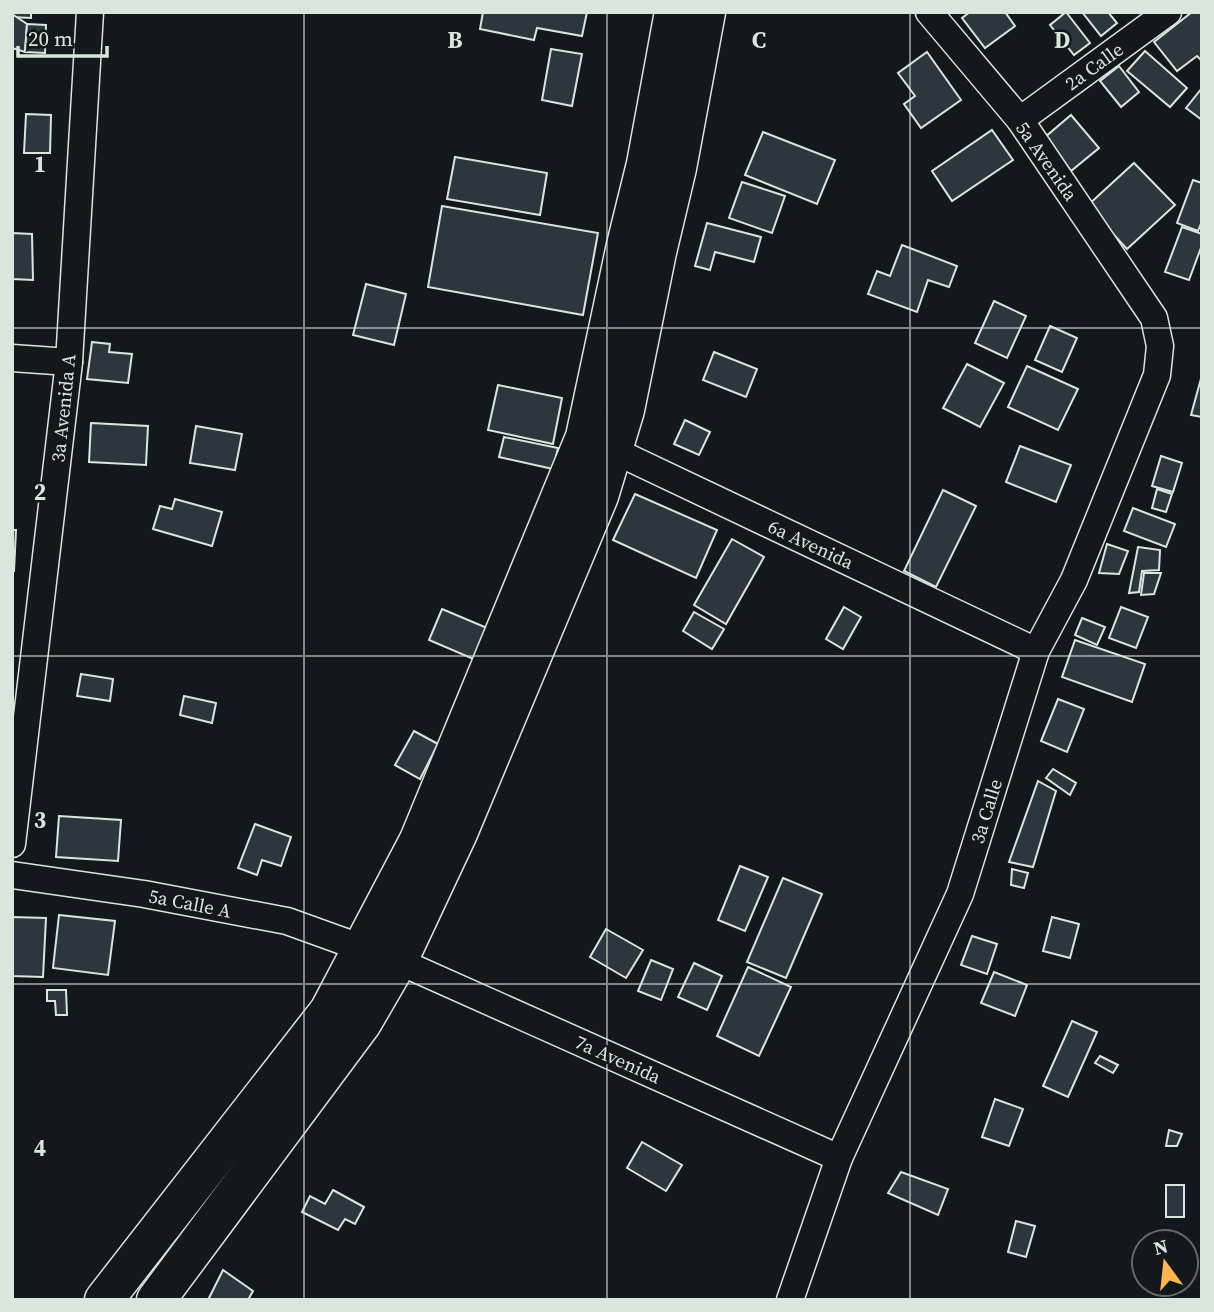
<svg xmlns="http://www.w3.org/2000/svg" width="1214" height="1312" font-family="'Source Serif 4',serif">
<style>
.building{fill:#2c363c;stroke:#d8e6dc;stroke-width:2}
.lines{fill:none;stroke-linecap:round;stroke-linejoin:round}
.minor-casing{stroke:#d8e6dc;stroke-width:29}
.primary-casing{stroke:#d8e6dc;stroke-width:41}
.minor{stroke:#14181c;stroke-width:26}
.primary{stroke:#14181c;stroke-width:38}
.grid{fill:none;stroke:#d8e6dc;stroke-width:2;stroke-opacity:0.55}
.labels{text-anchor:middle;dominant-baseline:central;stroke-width:5;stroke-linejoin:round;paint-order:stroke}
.street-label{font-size:19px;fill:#d8e6dc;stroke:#14181c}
.grid-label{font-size:23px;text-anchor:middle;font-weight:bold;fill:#d8e6dc;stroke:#14181c;stroke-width:5;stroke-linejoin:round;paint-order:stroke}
</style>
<rect width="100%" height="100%" fill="#14181c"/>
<g class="building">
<polygon points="12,12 31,12 31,18 12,17"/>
<polygon points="483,12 587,12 582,36 537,28 534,40 480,29"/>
<polygon points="970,12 1005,12 1015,26 985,48 962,18"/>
<polygon points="1066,12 1090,43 1074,55 1050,25"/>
<polygon points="1082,12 1108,12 1117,23 1101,36"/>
<polygon points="1192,12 1202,12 1202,61 1197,56 1177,71 1154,42"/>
<polygon points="12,14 27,24 25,52 12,48"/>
<polygon points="27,24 46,25 45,53 25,52"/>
<polygon points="551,49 582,54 572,106 542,100"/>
<polygon points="1145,51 1187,88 1170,107 1127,71"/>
<polygon points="927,52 961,100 921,128 904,104 915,96 898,73"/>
<polygon points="1119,66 1139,92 1121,107 1100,81"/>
<polygon points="1202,88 1202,120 1186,108"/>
<polygon points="26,114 51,115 50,153 24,153"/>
<polygon points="1071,115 1099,148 1071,171 1044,138"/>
<polygon points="992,130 1013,160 952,201 932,171"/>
<polygon points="763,132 835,160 817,204 745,175"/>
<polygon points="455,157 547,173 540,215 447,199"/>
<polygon points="1134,163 1175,205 1127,249 1087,206"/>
<polygon points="1193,180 1202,183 1202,221 1198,231 1177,223"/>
<polygon points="742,182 785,196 772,233 729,218"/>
<polygon points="442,206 598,233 583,315 428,287"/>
<polygon points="707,223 761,237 754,262 715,252 710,270 695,266"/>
<polygon points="1182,227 1202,234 1202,245 1189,280 1165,272"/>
<polygon points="12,233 32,234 33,280 12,279"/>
<polygon points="902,245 957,266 949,287 928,280 917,312 868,294 877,271 890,276"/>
<polygon points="366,284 406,294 394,345 353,335"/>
<polygon points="994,301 1026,316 1007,358 975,343"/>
<polygon points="1050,326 1077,338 1062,372 1035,360"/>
<polygon points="92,342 110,344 109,352 132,354 128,383 87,379"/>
<polygon points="714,352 757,369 746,397 703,380"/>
<polygon points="967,364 1004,383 980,427 943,408"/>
<polygon points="1027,366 1078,389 1058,430 1008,407"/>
<polygon points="1202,375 1202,417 1191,415"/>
<polygon points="498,385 562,398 553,444 488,430"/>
<polygon points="685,420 710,432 699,455 674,444"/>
<polygon points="91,423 148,426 146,465 89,462"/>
<polygon points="196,426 242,434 235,470 190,463"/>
<polygon points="504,437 558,448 553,469 499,457"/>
<polygon points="1020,446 1071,465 1056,502 1006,482"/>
<polygon points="1161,456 1182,463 1173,492 1152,486"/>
<polygon points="1157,489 1172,494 1166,512 1152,508"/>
<polygon points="943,490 976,506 936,587 904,571"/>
<polygon points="635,494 717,530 696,578 613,540"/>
<polygon points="175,499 222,512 212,546 153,529 160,506 172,509"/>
<polygon points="1133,508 1175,524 1166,547 1124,531"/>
<polygon points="12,530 16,530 14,571 12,571"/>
<polygon points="732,539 764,557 726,624 694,605"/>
<polygon points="1107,544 1128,551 1119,574 1099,573"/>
<polygon points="1138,547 1160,550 1159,570 1142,571 1139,592 1129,593"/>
<polygon points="1144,573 1161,573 1154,594 1141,595"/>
<polygon points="844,607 861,617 843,649 826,639"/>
<polygon points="1121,607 1148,617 1136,648 1109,638"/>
<polygon points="442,609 499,633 485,664 429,640"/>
<polygon points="694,612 724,629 712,649 683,631"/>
<polygon points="1082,618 1105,627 1097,645 1075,635"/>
<polygon points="1075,640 1145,664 1132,702 1062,677"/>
<polygon points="81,674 113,679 110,701 77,696"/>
<polygon points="184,696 216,703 212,723 180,715"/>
<polygon points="1058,699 1084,709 1067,752 1041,741"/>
<polygon points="414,731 438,744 420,779 395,765"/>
<polygon points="1053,769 1076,783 1070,795 1046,778"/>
<polygon points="1038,781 1056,791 1033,867 1009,862"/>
<polygon points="59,816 121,820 118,861 56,857"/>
<polygon points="255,824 291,837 281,866 262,860 257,875 238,868"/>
<polygon points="740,866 768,877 745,931 718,920"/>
<polygon points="1012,869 1028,873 1024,888 1011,885"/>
<polygon points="783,878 822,894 786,978 747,962"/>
<polygon points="59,915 115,921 108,975 53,968"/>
<polygon points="12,917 46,918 43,977 12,976"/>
<polygon points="1052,917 1079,924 1070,958 1043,951"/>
<polygon points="606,929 643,950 626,978 590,957"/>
<polygon points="972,936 997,944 987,974 961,965"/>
<polygon points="651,960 673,969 661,1000 638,991"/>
<polygon points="694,963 722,976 707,1010 678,997"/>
<polygon points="748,967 791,987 759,1056 717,1036"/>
<polygon points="994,972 1027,985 1015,1016 981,1003"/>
<polygon points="47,990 66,990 67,1015 56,1015 55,1001 47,1001"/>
<polygon points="1072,1021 1097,1032 1068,1097 1043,1086"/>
<polygon points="1100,1056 1118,1065 1113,1073 1095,1063"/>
<polygon points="995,1099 1023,1109 1009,1146 982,1137"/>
<polygon points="1169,1130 1182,1134 1177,1146 1166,1146"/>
<polygon points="642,1142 682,1165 666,1191 627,1168"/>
<polygon points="901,1172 948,1189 938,1215 888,1193"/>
<rect x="1166" y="1185" width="18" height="32"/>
<polygon points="333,1190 364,1207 355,1224 345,1219 338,1230 302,1212 310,1196 325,1204"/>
<polygon points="1016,1221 1035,1226 1026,1257 1008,1252"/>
<polygon points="1144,1255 1144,1270 1138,1256"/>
<polygon points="223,1270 253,1291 248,1300 212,1300 209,1298"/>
</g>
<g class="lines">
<defs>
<g id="minor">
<polyline points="1020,120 1168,12"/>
<polyline points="12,358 69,362"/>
<polyline points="598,443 1036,651"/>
<polyline points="12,844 69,362 90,12"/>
<polyline points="12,875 144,894 287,921 398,961 839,1158"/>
<polyline points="790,1300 839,1158 960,894 1036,651 1074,580 1157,375 1160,346 1154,318 1020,120 929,12"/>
</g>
<g id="primary">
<polyline points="104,1300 329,1011 419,840 585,437 626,245 646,164 674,12"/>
<polyline points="156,1300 362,1023 398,961 458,833 599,496 625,410 657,252 677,168 706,12"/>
</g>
</defs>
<use href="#minor" class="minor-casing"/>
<use href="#primary" class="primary-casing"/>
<use href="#minor" class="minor"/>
<use href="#primary" class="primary"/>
</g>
<path class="grid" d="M 304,12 L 304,1300M 607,12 L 607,1300M 910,12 L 910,1300M 12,328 L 1202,328M 12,656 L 1202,656M 12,984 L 1202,984"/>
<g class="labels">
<g class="street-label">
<text transform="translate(1094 66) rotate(-36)">2a Calle</text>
<text transform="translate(1047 161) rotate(55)">5a Avenida</text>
<text transform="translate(63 408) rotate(-84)">3a Avenida A</text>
<text transform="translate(811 544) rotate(25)">6a Avenida</text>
<text transform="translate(986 811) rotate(-73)">3a Calle</text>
<text transform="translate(190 903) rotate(11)">5a Calle A</text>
<text transform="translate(618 1059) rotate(24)">7a Avenida</text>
</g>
</g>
<g class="grid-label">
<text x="455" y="48">B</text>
<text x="759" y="48">C</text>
<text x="1062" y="48">D</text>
<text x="40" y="172">1</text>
<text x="40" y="500">2</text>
<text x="40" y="828">3</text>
<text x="40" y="1156">4</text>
</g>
<rect width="1214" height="1312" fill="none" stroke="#d8e6dc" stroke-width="28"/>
<g transform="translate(1165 1263) rotate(345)"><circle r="33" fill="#14181c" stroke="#626a69" stroke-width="2"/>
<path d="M0-5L12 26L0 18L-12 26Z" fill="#ffb74d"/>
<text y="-10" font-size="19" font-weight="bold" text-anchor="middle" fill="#d8e6dc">N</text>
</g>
<path d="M18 46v10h89v-10" fill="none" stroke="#d8e6dc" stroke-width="3.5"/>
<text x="28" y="46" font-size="21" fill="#d8e6dc" stroke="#14181c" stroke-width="5" paint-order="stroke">20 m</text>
</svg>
